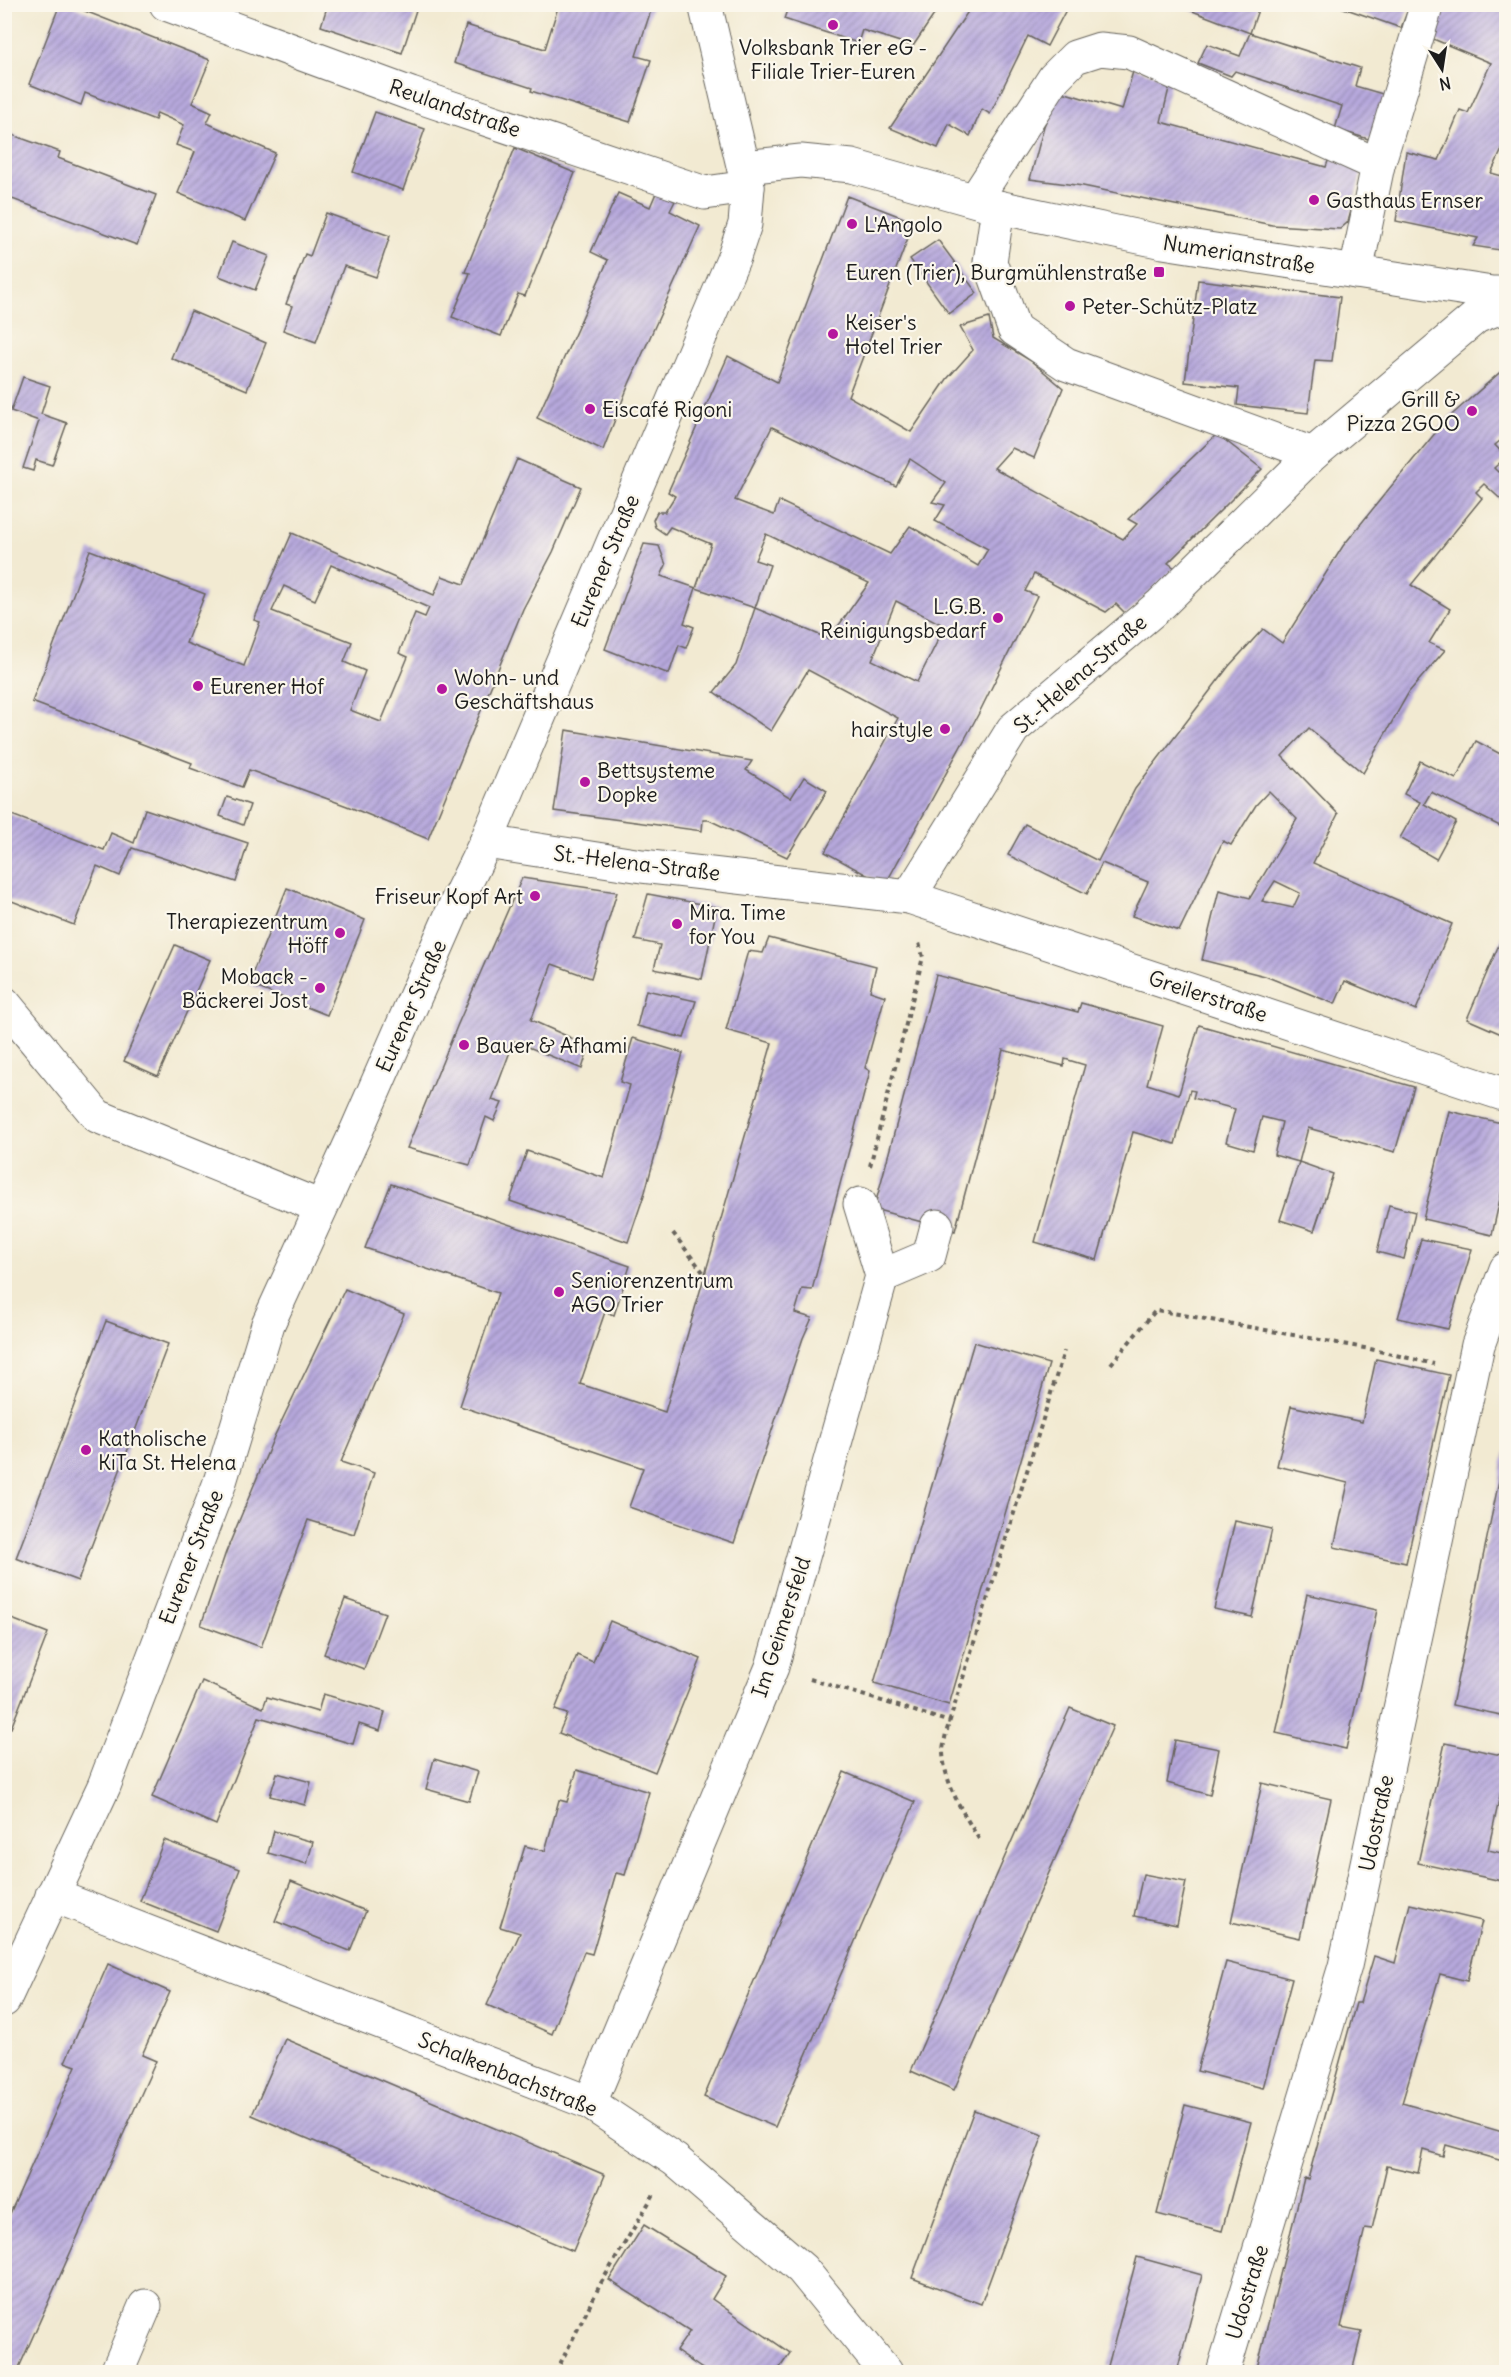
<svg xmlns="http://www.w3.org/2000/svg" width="1511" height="2377" font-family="Delius,sans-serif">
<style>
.building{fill:url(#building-hatch);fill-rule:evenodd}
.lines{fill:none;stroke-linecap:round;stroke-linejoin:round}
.minor-casing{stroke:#67645c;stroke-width:35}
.path{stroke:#67645c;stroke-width:4;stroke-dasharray:4.5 4.5;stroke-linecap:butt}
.minor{stroke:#fff;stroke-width:33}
.poi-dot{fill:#b5179e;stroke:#fbf7ec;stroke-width:2}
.labels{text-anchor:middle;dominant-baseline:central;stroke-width:4.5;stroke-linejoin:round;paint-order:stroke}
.poi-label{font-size:21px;fill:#1c1c1c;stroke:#fbf7ec;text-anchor:start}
.street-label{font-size:21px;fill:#1c1c1c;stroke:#fbf7ec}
</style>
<defs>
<pattern id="building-hatch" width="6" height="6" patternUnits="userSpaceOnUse" patternTransform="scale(1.5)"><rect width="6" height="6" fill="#b7a9dd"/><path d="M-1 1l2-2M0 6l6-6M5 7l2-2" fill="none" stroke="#9489b2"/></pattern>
</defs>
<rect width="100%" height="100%" fill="#fbf7ec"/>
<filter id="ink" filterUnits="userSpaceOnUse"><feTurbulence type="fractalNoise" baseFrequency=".0167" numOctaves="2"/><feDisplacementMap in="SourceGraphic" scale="12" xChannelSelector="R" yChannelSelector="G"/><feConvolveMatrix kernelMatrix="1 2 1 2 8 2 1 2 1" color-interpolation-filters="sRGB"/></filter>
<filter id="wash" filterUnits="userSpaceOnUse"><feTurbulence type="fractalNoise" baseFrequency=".008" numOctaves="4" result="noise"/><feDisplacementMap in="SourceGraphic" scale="24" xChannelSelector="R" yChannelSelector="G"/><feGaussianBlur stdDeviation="1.35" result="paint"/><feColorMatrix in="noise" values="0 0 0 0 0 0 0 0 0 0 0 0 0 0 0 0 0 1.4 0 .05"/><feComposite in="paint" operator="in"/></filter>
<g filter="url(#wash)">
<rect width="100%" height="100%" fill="#f2ead2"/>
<g id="blocks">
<g class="building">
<polygon points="60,4 67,4 210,60 192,103 212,112 207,123 275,153 245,221 178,193 195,152 176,145 184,125 157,113 155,120 85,93 81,105 29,84"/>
<polygon points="328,4 418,4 402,53 321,26"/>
<polygon points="559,4 653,4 636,56 651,60 630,122 531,91 532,88 454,63 466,25 545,49"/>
<polygon points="789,4 926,4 938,9 913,46 862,30 858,43 784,19"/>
<polygon points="973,4 1069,4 1047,46 1028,36 990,114 982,109 970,136 949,124 938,148 890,128"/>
<polygon points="1174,4 1260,4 1250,33"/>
<polygon points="1332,4 1410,4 1401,28"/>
<polygon points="1437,4 1506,4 1506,141 1491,173 1506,177 1506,251 1473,246 1478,238 1396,221 1406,152 1439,160 1460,110 1468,113 1491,63 1426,36"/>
<polygon points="1250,33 1360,68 1355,86 1386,95 1372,140 1335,129 1342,106 1235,71 1231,76 1198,63 1207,44 1240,56"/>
<polygon points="1134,68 1171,80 1161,122 1326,167 1329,158 1362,171 1348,222 1340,229 1272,225 1083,186 1030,179 1044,126 1059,91 1122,110"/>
<polygon points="375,112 425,129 403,190 353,172"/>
<polygon points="4,132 60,152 58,158 156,195 137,245 4,196"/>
<polygon points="515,148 575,173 525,296 518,294 501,336 452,317 470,273 465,272"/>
<polygon points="618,193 650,207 656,193 675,201 670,211 700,226 629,384 603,450 537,418 608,260 591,252"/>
<path d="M 847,196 L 914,222 L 848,396 L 911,432 L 947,379 L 973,350 L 960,327 L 989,318 L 993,338 L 1031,361 L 1063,388 L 1034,458 L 1012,448 L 994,468 L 1123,539 L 1137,524 L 1128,519 L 1217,434 L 1262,469 L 1168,563 L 1175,568 L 1126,614 L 1116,604 L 1106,612 L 1034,574 L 1025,591 L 1037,596 L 979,713 L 885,885 L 825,852 L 898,718 L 808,670 L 771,731 L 714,692 L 736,665 L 755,608 L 696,588 L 711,544 L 670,527 L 665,534 L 655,527 L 653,520 L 657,512 L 665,512 L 675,496 L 668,492 L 728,356 L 777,382 ZM 772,427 L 896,486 L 910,459 L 946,483 L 932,502 L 945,505 L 935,521 L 988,549 L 978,566 L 910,526 L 890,554 L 779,501 L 774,515 L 735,500 ZM 766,534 L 869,583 L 829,639 L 755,608 L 770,565 L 755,560 ZM 896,601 L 945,626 L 917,682 L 872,660 Z"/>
<polygon points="326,213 390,236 376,277 344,266 316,342 283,330 292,306 286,304 305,254 310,256"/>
<polygon points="938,240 977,293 949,314 910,259"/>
<polygon points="232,242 269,256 255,290 219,276"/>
<polygon points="1198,280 1340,297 1332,361 1315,360 1308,413 1237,405 1239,388 1185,382"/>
<polygon points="191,311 266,343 247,390 171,358"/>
<path d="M 1506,367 L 1506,436 L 1495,445 L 1506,457 L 1494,468 L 1498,472 L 1506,465 L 1506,504 L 1484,484 L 1476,492 L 1482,498 L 1411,585 L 1450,609 L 1429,643 L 1445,650 L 1409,692 L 1363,773 L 1309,728 L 1282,756 L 1338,814 L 1313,863 L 1452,924 L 1416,1010 L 1345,981 L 1335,1004 L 1265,976 L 1202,960 L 1219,890 L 1250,898 L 1297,819 L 1269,791 L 1256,805 L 1231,845 L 1223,841 L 1179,931 L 1132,916 L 1148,882 L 1102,863 L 1087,894 L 1008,855 L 1025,824 L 1098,861 L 1135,789 L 1229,666 L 1263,629 L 1282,643 L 1343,546 L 1384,495 L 1446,420 ZM 1275,881 L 1300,893 L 1293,908 L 1262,901 Z"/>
<polygon points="23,377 50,386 41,414 67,423 52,465 36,460 33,471 23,468 39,421 11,411"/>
<path d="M 517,459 L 581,487 L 553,552 L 523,609 L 428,839 L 347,806 L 249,770 L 242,787 L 190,768 L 192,763 L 32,702 L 90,550 L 205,594 L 186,643 L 244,666 L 260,622 L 254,620 L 292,533 L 434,595 L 442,576 L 464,584 ZM 331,565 L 429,608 L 425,617 L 415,613 L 399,653 L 408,657 L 381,722 L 350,710 L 365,671 L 344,662 L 352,642 L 272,611 L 284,586 L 315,600 Z"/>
<polygon points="644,544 659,546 666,565 661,576 696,588 684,623 694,627 686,648 679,645 669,674 605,649"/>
<polygon points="566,730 752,761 746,770 791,798 804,777 827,791 787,857 709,820 703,820 702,831 554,811"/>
<polygon points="1476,741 1506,757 1506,829 1431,792 1424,804 1456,822 1436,859 1400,838 1420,802 1404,794 1420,761 1456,779"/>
<polygon points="227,797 250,805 243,825 220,816"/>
<polygon points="145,809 248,843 236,882 132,848 120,876 97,866 74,925 4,898 4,812 104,850 111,833 134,843"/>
<polygon points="522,878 617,892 591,978 552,964 531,1020 589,1046 582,1069 514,1041 492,1100 502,1103 494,1121 486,1117 470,1165 407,1148 458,1024"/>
<polygon points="287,888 365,920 327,1015 248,984"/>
<polygon points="648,894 717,907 702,979 654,969 660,945 635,940"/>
<polygon points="1504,933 1506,934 1506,1036 1467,1019"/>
<polygon points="769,938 876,966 870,991 885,996 865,1068 870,1071 812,1290 802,1289 795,1313 812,1318 803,1338 734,1543 629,1507 643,1468 460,1406 498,1293 365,1248 391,1184 630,1266 614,1315 605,1312 580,1384 665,1412 772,1043 726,1030 748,951 763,953"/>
<polygon points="175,945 210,960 158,1076 124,1061"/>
<polygon points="936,975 1078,1012 1081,1003 1163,1026 1147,1084 1179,1094 1199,1025 1414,1087 1395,1152 1308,1128 1299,1162 1274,1155 1282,1122 1262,1117 1253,1150 1226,1142 1235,1109 1193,1098 1195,1091 1190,1090 1175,1144 1133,1132 1097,1260 1035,1242 1085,1065 1065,1059 1064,1066 1003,1050 955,1231 874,1209"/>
<polygon points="646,990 696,1001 684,1038 637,1026"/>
<polygon points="633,1038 683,1053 645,1192 628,1242 510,1201 527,1151 604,1178 630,1085 620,1082"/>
<polygon points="1449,1111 1506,1124 1506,1172 1492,1235 1423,1219"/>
<polygon points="1299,1162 1333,1174 1314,1231 1280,1220"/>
<polygon points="1389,1205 1415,1212 1404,1259 1377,1252"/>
<polygon points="1421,1239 1472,1249 1448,1329 1398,1318"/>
<polygon points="345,1289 404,1314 341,1462 374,1473 354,1534 308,1520 261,1647 201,1625 226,1552 274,1437"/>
<polygon points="106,1321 168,1344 78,1581 16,1558"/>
<polygon points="974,1342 1049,1364 949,1705 874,1683"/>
<polygon points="1376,1359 1449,1375 1406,1563 1334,1547 1348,1483 1277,1466 1291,1406 1362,1422"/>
<polygon points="1505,1452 1506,1452 1506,1716 1452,1705"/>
<polygon points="1235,1521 1272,1529 1252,1617 1214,1609"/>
<polygon points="1307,1594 1377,1610 1346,1749 1276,1733"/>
<polygon points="345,1599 385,1613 364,1669 324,1654"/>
<polygon points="4,1616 48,1633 11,1728 4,1726"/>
<polygon points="610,1621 701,1659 655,1772 559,1733 567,1714 555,1710 577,1655 593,1662"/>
<polygon points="202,1681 263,1708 267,1697 318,1712 323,1694 385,1712 380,1731 359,1724 353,1744 259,1717 216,1825 152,1797"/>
<polygon points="1070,1708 1113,1726 954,2090 911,2071"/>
<polygon points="1175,1740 1219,1749 1210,1795 1167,1783"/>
<polygon points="1445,1743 1506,1756 1506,1768 1488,1850 1506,1854 1502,1881 1418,1863"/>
<polygon points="434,1759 478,1772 469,1801 426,1789"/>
<polygon points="577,1770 649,1792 625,1875 616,1873 592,1954 584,1952 552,2034 487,2005 520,1933 500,1927 525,1846 545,1851 559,1800 567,1802"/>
<polygon points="844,1772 915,1802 775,2127 704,2097"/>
<polygon points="277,1773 311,1782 305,1805 270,1796"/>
<polygon points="1262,1783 1331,1799 1300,1938 1231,1922"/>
<polygon points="274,1831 313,1842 307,1864 268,1853"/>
<polygon points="164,1840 240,1869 216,1931 140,1901"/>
<polygon points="1143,1874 1186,1882 1177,1925 1134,1916"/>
<polygon points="291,1881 366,1911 350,1951 275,1921"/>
<polygon points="1410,1904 1482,1921 1467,1981 1440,1974 1402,2103 1506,2133 1506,2162 1446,2145 1443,2156 1423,2150 1418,2173 1387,2166 1372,2229 1365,2228 1341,2327 1362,2331 1352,2372 1256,2372 1304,2178 1308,2179 1356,2003 1360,2003 1374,1956 1395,1963"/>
<polygon points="1226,1962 1292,1979 1263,2088 1197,2071"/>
<polygon points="108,1964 170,1992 142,2055 156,2061 17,2372 4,2372 4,2227 76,2066 65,2062"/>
<polygon points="285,2039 605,2175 573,2251 252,2115"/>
<polygon points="1185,2105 1251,2122 1222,2231 1157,2214"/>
<polygon points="974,2110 1043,2135 981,2304 912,2278"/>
<polygon points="644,2225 726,2276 712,2299 790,2353 777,2372 707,2372 676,2351 690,2331 609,2280"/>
<polygon points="1137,2257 1202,2275 1177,2372 1132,2372 1108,2366"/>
</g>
</g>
</g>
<g filter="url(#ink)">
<use href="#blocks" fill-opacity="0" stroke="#67645c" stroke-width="1.5"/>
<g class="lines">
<defs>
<g id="minor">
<polyline points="166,4 411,94 705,193 748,187"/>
<polyline points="744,167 801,161 852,166 998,207 1163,242 1492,293 1506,293"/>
<polyline points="975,200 1054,78 1075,57 1100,49 1129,52 1378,165"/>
<polyline points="998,207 990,262 1014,329 1066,364 1313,454"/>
<polyline points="1356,272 1378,165 1427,4"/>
<polyline points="486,842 642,866 909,897 1506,1095"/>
<polyline points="909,897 1013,729 1161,604 1313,454 1476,317 1506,305"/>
<polyline points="4,1003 97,1116 321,1207"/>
<polyline points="882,1276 929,1256 937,1226"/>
<polyline points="52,1895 590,2103 675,2160 802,2269 886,2372"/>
<polyline points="4,2000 104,1786 219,1485 268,1324 355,1134 458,899 486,842 734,257 745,224 748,187 705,4"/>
<polyline points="590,2103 772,1667 882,1276 860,1204"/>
<polyline points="117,2372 145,2306"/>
<polyline points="1223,2372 1345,1966 1478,1345 1506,1269"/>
</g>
</defs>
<use href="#minor" class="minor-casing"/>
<g class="path">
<polyline points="870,1166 923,957 919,943"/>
<polyline points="673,1233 706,1276"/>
<polyline points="1111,1364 1156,1310 1370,1349 1434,1364"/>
<polyline points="810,1679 950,1722"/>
<path d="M 979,1839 C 963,1813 944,1783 943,1752 C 943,1746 945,1739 946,1733 L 1064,1351"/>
<polyline points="556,2372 601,2283 654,2194"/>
</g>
<use href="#minor" class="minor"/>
</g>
</g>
<g class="poi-dot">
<circle cx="833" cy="25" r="6"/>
<circle cx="1314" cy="200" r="6"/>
<circle cx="852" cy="224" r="6"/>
<rect x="1153" y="266" width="12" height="12" rx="3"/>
<circle cx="1070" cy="306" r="6"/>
<circle cx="833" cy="334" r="6"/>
<circle cx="590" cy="409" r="6"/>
<circle cx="1472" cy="411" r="6"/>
<circle cx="998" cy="618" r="6"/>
<circle cx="198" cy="686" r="6"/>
<circle cx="442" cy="689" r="6"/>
<circle cx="945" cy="729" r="6"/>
<circle cx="585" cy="782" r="6"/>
<circle cx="535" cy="896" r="6"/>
<circle cx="677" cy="924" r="6"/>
<circle cx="340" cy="933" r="6"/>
<circle cx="320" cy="988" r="6"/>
<circle cx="464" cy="1045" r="6"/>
<circle cx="559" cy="1292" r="6"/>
<circle cx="86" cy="1450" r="6"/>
</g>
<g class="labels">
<g class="poi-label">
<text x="833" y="47" text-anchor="middle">Volksbank Trier eG -<tspan x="833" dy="24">Filiale Trier-Euren</tspan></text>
<text x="1326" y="200">Gasthaus Ernser</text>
<text x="864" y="224">L'Angolo</text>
<text x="1147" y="272" text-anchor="end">Euren (Trier), Burgmühlenstraße</text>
<text x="1082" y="306">Peter-Schütz-Platz</text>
<text x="845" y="322">Keiser's<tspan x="845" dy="24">Hotel Trier</tspan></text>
<text x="1460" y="399" text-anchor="end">Grill &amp;<tspan x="1460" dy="24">Pizza 2GOO</tspan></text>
<text x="602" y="409">Eiscafé Rigoni</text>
<text x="986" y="606" text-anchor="end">L.G.B.<tspan x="986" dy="24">Reinigungsbedarf</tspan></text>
<text x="454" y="677">Wohn- und<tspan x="454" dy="24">Geschäftshaus</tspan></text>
<text x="210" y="686">Eurener Hof</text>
<text x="933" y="729" text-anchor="end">hairstyle</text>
<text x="597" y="770">Bettsysteme<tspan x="597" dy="24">Dopke</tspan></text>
<text x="523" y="896" text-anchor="end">Friseur Kopf Art</text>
<text x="689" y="912">Mira. Time<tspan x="689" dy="24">for You</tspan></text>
<text x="328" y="921" text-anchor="end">Therapiezentrum<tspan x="328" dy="24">Höff</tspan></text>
<text x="308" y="976" text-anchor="end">Moback -<tspan x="308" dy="24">Bäckerei Jost</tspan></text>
<text x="476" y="1045">Bauer &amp; Afhami</text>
<text x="571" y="1280">Seniorenzentrum<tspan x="571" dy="24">AGO Trier</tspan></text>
<text x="98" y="1438">Katholische<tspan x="98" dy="24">KiTa St. Helena</tspan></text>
</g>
<g class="street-label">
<text transform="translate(455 108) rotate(19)">Reulandstraße</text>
<text transform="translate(1239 254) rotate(9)">Numerianstraße</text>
<text transform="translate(605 561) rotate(-67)">Eurener Straße</text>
<text transform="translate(1080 674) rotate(-41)">St.-Helena-Straße</text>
<text transform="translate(637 863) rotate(7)">St.-Helena-Straße</text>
<text transform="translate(1208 996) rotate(18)">Greilerstraße</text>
<text transform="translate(411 1006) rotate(-66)">Eurener Straße</text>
<text transform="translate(191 1557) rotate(-69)">Eurener Straße</text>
<text transform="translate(781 1627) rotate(-72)">Im Geimersfeld</text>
<text transform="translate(1376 1823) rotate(-78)">Udostraße</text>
<text transform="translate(508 2074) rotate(22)">Schalkenbachstraße</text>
<text transform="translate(1247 2292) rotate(-73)">Udostraße</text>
</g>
</g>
<rect width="1511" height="2377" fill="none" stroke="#fbf7ec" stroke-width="24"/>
<g transform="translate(1442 69) rotate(168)" stroke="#fbf7ec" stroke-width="4.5" paint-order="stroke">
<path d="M0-4.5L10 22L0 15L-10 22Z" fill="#1c1c1c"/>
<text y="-9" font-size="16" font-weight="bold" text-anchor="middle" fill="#1c1c1c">N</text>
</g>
</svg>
